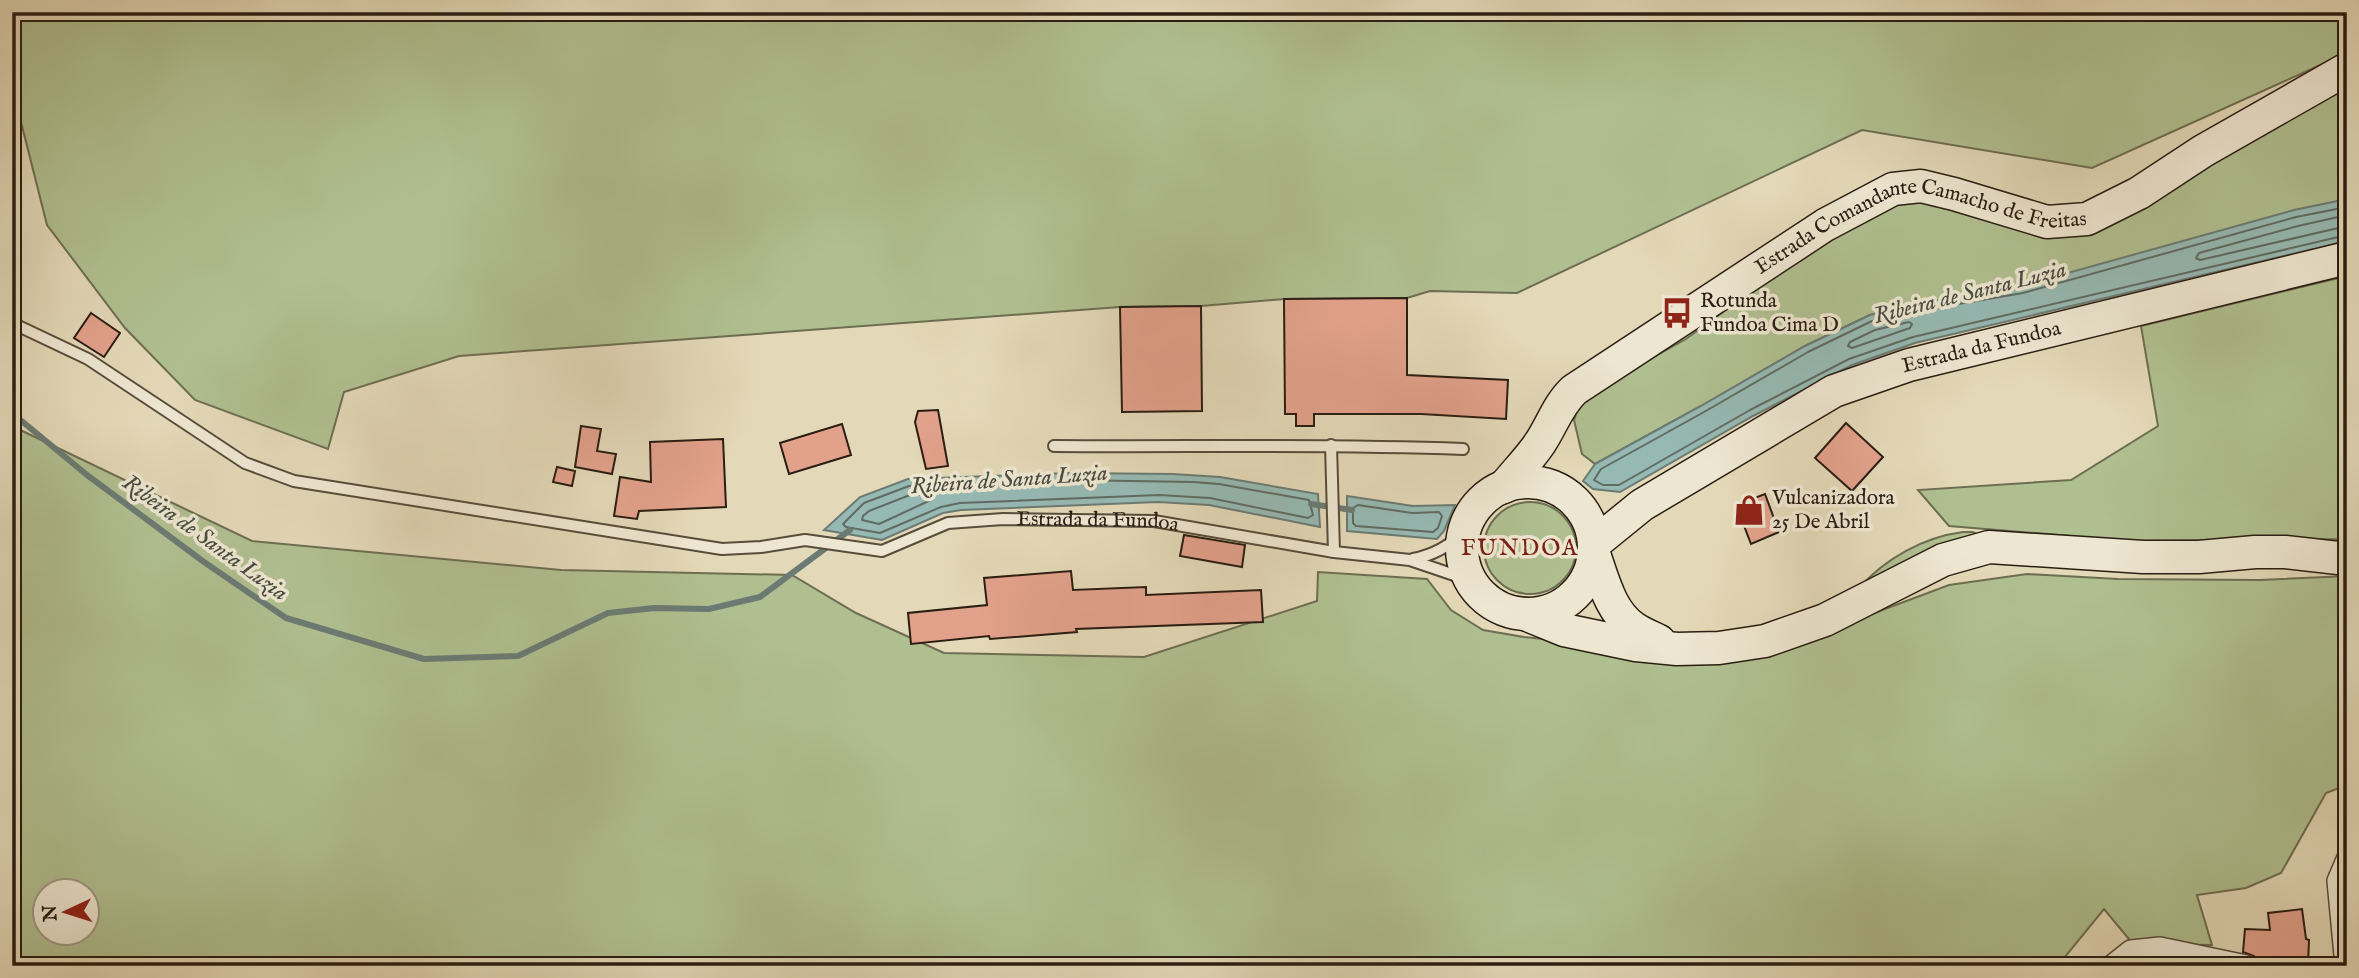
<svg xmlns="http://www.w3.org/2000/svg" width="2359" height="978" font-family="'IM FELL English',serif">
<style>
.green{fill:#b0bf90;stroke:#6d6e51;stroke-width:2;fill-rule:evenodd}
.water{fill:#96b9b3;stroke:#6b7b73;stroke-width:2}
.lines{fill:none;stroke-linecap:round;stroke-linejoin:round}
.shore{stroke:#606b62;stroke-width:2}
.stream{stroke:#6b7b73;stroke-width:6}
.building{fill:#e2a18b;stroke:#2a1d12;stroke-width:2}
.lane-casing{stroke:#584c3b;stroke-width:14}
.street-casing{stroke:#584c3b;stroke-width:24}
.secondary-casing{stroke:#2a1d12;stroke-width:35}
.lane{stroke:#ede6d0;stroke-width:10}
.street{stroke:#ede6d0;stroke-width:21}
.secondary{stroke:#ede6d0;stroke-width:32}
.labels{text-anchor:middle;dominant-baseline:central;stroke-width:7;stroke-linejoin:round;paint-order:stroke}
.street-label{font-size:21px;fill:#2a1d12;stroke:#ede6d0}
.poi-label{font-size:21px;fill:#2a1d12;stroke:#ede6d0;text-anchor:start}
.water-label{font-size:23px;font-style:italic;fill:#4a4c42;stroke:#ede6d0}
.neighbourhood-label{font-size:23px;letter-spacing:2px;fill:#7a1f14;stroke:#ede6d0}
</style>
<rect width="100%" height="100%" fill="#e3d8b7"/>
<filter id="stains"><feTurbulence type="fractalNoise" baseFrequency=".00286" numOctaves="4"/><feColorMatrix values="0 0 0 0 .2 0 0 0 0 .09 0 0 0 0 .02 0 0 0 .5 -.17"/></filter>
<radialGradient id="worn" r=".72"><stop offset=".6" stop-color="#630" stop-opacity="0"/><stop offset="1" stop-color="#630" stop-opacity=".3"/></radialGradient>
<g class="green">
<polygon points="12,12 2347,12 2347,53 2092,168 1862,130 1517,293 1430,291 1407,298 1284,299 1201,306 1120,307 459,356 344,392 328,449 195,400 125,328 47,225 21,122 12,107"/>
<polygon points="2347,80 2347,199 2021,287 1915,304 1870,315 1805,346 1701,406 1595,464 1582,454 1574,420 1582,397 1686,339 1800,256 1907,191 2046,232"/>
<polygon points="2347,276 2347,539 2132,541 1949,526 1918,490 2071,480 2158,426 2141,326"/>
<path d="M 12,426 L 252,541 L 561,570 L 792,575 L 856,613 L 944,653 L 1144,657 L 1317,601 L 1318,572 L 1427,579 L 1451,610 L 1483,630 L 1524,637 L 1583,643 L 1639,659 L 1700,664 L 1757,657 L 1949,585 L 2027,574 L 2118,579 L 2260,580 L 2347,576 L 2347,785 L 2326,793 L 2281,873 L 2246,888 L 2197,895 L 2212,945 L 2133,944 L 2104,909 L 2064,958 L 2069,966 L 12,966 ZM 46,890 L 88,890 L 88,932 L 46,932 Z"/>
<circle cx="1530" cy="548" r="46"/>
<path d="M 1963,532 L 1973,532 L 1981,536 L 1859,588 C 1886,558 1924,537 1963,532 Z"/>
</g>
<g class="water">
<polygon points="2347,199 2347,241 1915,343 1852,365 1753,416 1620,492 1593,489 1583,481 1595,464 1701,406 1805,346 1870,315 1915,304 2021,286 2294,210"/>
<polygon points="1069,473 1173,474 1220,477 1318,494 1320,527 1209,505 1158,502 961,510 943,513 882,540 824,530 860,497 908,479"/>
<polygon points="1347,496 1413,506 1455,505 1444,531 1437,539 1347,531"/>
</g>
<g class="lines">
<g class="shore">
<polyline points="2347,207 2296,217 2023,293 1917,311 1872,321 1808,352 1704,412 1601,469 1594,480 1603,485 1619,485 1750,410 1849,359 1913,337 2347,235"/>
<polyline points="2347,215 2298,226 2199,253 2196,258 2200,260 2347,226"/>
<polygon points="1909,322 1912,324 1910,328 1852,348 1848,346 1850,342 1875,330"/>
<polygon points="1069,480 1193,482 1219,484 1309,500 1313,515 1308,518 1210,498 1159,495 960,503 941,507 880,533 846,527 843,524 864,503 909,486"/>
<polygon points="910,495 931,495 933,499 879,524 862,520 863,516 869,511"/>
<polygon points="1358,505 1412,513 1439,512 1442,516 1438,528 1433,532 1356,526 1353,523 1353,508"/>
</g>
<g class="stream">
<polyline points="12,413 87,475 204,562 286,618 424,659 518,656 608,613 654,608 709,609 760,597 850,530"/>
<polyline points="1311,504 1352,510"/>
</g>
</g>
<g class="building">
<polygon points="1407,298 1407,375 1508,380 1506,419 1421,414 1314,414 1314,426 1296,426 1296,414 1285,414 1284,299"/>
<polygon points="1201,306 1202,411 1122,412 1120,307"/>
<polygon points="91,313 120,333 104,357 74,338"/>
<polygon points="938,410 948,466 926,469 915,422 918,411"/>
<polygon points="1846,423 1883,457 1852,491 1815,458"/>
<polygon points="842,424 851,455 789,474 780,443"/>
<polygon points="581,426 601,429 597,451 616,454 612,474 575,467"/>
<polygon points="723,439 726,507 639,511 637,519 614,516 620,477 651,482 650,442"/>
<polygon points="557,467 575,471 572,486 553,482"/>
<polygon points="1765,494 1779,532 1751,544 1736,505"/>
<polygon points="1184,535 1245,545 1242,567 1180,556"/>
<polygon points="1071,571 1073,590 1146,587 1146,595 1261,590 1263,622 1076,629 1077,632 990,639 989,636 911,644 908,613 987,605 984,578"/>
<polygon points="2302,909 2306,939 2309,940 2308,965 2258,962 2254,956 2243,952 2245,929 2270,930 2268,913"/>
</g>
<g class="lines">
<defs>
<g id="lane">
<path id="s1" d="M 12,323 L 88,359 L 245,463 L 294,481 L 722,549 L 761,547 L 805,540 L 882,551 L 948,523 L 1003,519 L 1154,521 L 1334,552 L 1410,560 L 1472,581"/>
<polyline points="1331,445 1334,552"/>
<path d="M 1054,446 C 1190,447 1327,444 1463,449"/>
<path d="M 1413,559 C 1434,555 1450,546 1465,531"/>
</g>
<g id="street">
<polyline points="2112,966 2131,951 2160,948 2246,966"/>
<polyline points="2346,966 2338,881 2347,860"/>
</g>
<g id="secondary">
<circle cx="1528" cy="548" r="66"/>
<path id="s2" d="M 1504,487 C 1516,472 1530,458 1540,443 C 1552,425 1558,405 1574,390 L 1825,225 L 1893,189 L 1921,186 L 1954,194 L 2047,222 L 2087,219 L 2139,193 L 2203,151 L 2347,69"/>
<path id="s3" d="M 1594,544 L 1642,505 L 1834,391 L 1909,365 L 2347,258"/>
<path d="M 1594,554 C 1603,579 1610,612 1634,628 C 1641,633 1651,637 1659,641"/>
<polyline points="1525,614 1564,630 1636,645 1677,649 1719,648 1765,641 1825,620 1943,560 1989,547 2143,557 2199,557 2255,552 2285,552 2347,559"/>
</g>
</defs>
<use href="#lane" class="lane-casing"/>
<use href="#street" class="street-casing"/>
<use href="#secondary" class="secondary-casing"/>
<use href="#lane" class="lane"/>
<use href="#street" class="street"/>
<use href="#secondary" class="secondary"/>
</g>
<defs>
<symbol id="bus-bare" viewBox="-9 -9 18 18"><path d="M-5-6H5V4H4V6H2V4H-2V6H-4V4H-5ZM-3.5-4V0h7V-4ZM-3.5 1.2v1.5H-2V1.2ZM2 1.2v1.5H3.5V1.2Z" fill="#8f2418" stroke="#ede6d0" stroke-width="2.5" paint-order="stroke"/></symbol>
<symbol id="shop-bare" viewBox="-9 -9 18 18"><path d="M-5-2.5h2.3a2.7 3.5 0 0 1 5.4 0H5L5.5 6h-11ZM-1.5-2.5h3a1.5 2.3 0 0 0-3 0Z" fill="#8f2418" stroke="#ede6d0" stroke-width="2.5" paint-order="stroke"/></symbol>
</defs>
<g fill-rule="evenodd">
<use href="#bus-bare" x="1655" y="291" width="44" height="44"/>
<use href="#shop-bare" x="1727" y="488" width="44" height="44"/>
</g>
<g class="labels">
<g class="street-label">
<text stroke="none"><textPath href="#s2" startOffset="518">Estrada Comandante Camacho de Freitas</textPath></text>
<text stroke="none"><textPath href="#s3" startOffset="439">Estrada da Fundoa</textPath></text>
<text stroke="none"><textPath href="#s1" startOffset="1141">Estrada da Fundoa</textPath></text>
</g>
<g class="poi-label">
<text x="1700" y="301">Rotunda<tspan x="1700" dy="24">Fundoa Cima D</tspan></text>
<text x="1772" y="498">Vulcanizadora<tspan x="1772" dy="24">25 De Abril</tspan></text>
</g>
<g class="water-label">
<text transform="translate(1970 293) rotate(-14)">Ribeira de Santa Luzia</text>
<text transform="translate(1009 480) rotate(-4)">Ribeira de Santa Luzia</text>
<text transform="translate(205 538) rotate(36)">Ribeira de Santa Luzia</text>
</g>
<g class="neighbourhood-label">
<text x="1520" y="548">FUNDOA</text>
</g>
</g>
<rect width="2359" height="978" fill="none" stroke="#e3d8b7" stroke-width="42"/>
<rect x="14" y="14" width="2331" height="950" fill="none" stroke="#2a1d12" stroke-width="3.5"/>
<rect x="21" y="21" width="2317" height="936" fill="none" stroke="#2a1d12" stroke-width="2"/>
<g transform="translate(66 912) rotate(266)"><circle r="33" fill="#ede6d0" stroke="#9f9684" stroke-width="2"/>
<path d="M0-5L12 26L0 18L-12 26Z" fill="#8f2418"/>
<text y="-10" font-size="19" font-weight="bold" text-anchor="middle" fill="#2a1d12">N</text>
</g>
<rect width="100%" height="100%" filter="url(#stains)"/>
<rect width="100%" height="100%" fill="url(#worn)"/>
</svg>
